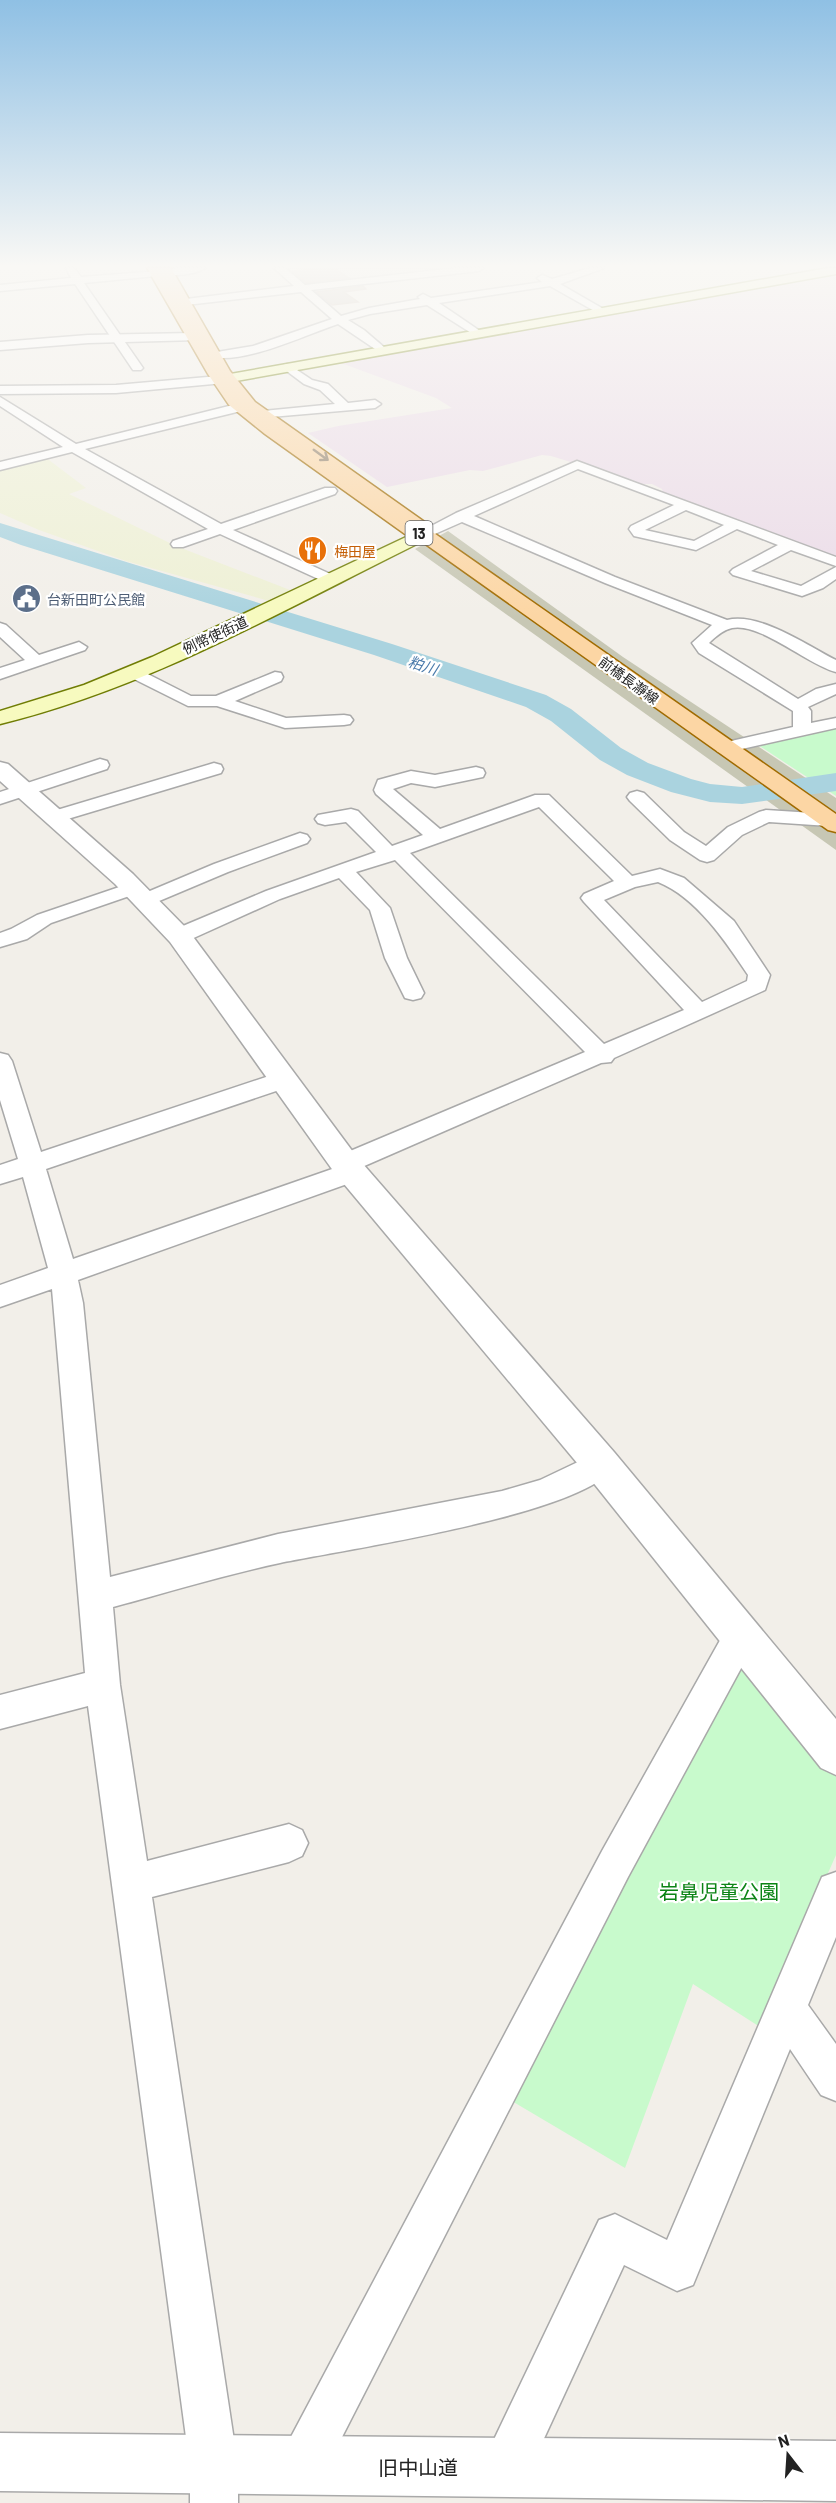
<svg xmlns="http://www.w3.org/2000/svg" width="836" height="2503" font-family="Barlow,'Noto Sans JP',sans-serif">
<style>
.residential{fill:#e0dfdf}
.industrial{fill:#ebdbe8}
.construction{fill:#c7c7b4}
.farmland{fill:#eef0d5}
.park{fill:#c8facc}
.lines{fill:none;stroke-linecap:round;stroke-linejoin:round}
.river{fill:#aad3df;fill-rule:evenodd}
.building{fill:#c7bfb8;stroke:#c4b6ab;stroke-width:1.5}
.minor-casing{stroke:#a9a9a9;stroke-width:3}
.tertiary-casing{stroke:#a9a9a9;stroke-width:3}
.secondary-casing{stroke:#707d05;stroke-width:3}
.primary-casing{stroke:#a06b00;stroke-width:3}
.minor{fill:#fff;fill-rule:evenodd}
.tertiary{fill:#fff;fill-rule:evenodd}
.secondary{fill:#f7fabf;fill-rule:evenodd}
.primary{fill:#fcd6a4;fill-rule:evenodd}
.oneway{stroke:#8f7c63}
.labels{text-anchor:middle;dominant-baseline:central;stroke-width:4.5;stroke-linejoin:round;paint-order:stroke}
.far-food-label{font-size:14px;fill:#c56008;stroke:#fff;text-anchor:start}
.far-service-label{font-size:14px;fill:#4e5e75;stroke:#fff;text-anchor:start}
.far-street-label{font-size:14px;fill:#222;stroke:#fff}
.shield{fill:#fff;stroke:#646464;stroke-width:1.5}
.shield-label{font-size:15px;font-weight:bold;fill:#222}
.far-water-label{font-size:15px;font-style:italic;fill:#4a7aab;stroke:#fff}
.near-park-label{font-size:20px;fill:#0c8416;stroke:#fff}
.near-street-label{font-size:20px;fill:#222;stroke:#fff}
</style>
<rect width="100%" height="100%" fill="#f2efe9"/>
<polygon class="residential" points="283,268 469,268 308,287"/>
<polygon class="industrial" points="836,273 836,558 663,493 662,489 652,484 639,484 588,465 574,463 551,456 542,455 483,471 470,470 387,487 308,433 338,426 452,408 436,398 341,363"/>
<polygon class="construction" points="448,531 623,657 836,798 836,850 415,549"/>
<polygon class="farmland" points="45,457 86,488 69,494 176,546 290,590 269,601 126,561 39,530 0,513 0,468"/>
<g class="park">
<polygon points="836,728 836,796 758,745"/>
<polygon points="742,1664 836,1775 836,1855 760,2027 693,1984 625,2168 505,2097"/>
</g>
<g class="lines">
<polygon class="river" points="0,523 392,644 546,695 571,709 621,748 648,763 691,779 710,784 742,787 836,773 836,791 742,804 710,802 671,792 627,775 600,760 551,721 526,707 374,655 21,545 0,537"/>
</g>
<g class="building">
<polygon points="323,268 334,268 349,278 306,283 292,271"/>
<polygon points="363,286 366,289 344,292 358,302 332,305 316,292"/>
</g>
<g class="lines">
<defs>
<g id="minor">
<polygon points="66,268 74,268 81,277 159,271 159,275 156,276 84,283 143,368 141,370 133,370 75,284 0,291 0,285 71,278"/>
<path d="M 177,268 L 205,268 C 197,274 170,278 162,272 Z"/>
<path d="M 274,268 L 285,268 L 305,285 L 455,268 L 484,268 L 479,271 L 311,290 L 341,316 L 369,308 L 420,299 L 418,297 L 423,294 L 431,298 L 542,282 L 537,278 L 542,275 L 552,279 L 590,268 L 604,268 L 560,284 L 607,311 L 598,313 L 550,286 L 439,303 L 480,331 L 481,333 L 476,336 L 427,305 L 370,314 L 348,320 L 364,330 L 385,348 L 387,350 L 381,353 L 338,324 C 305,335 246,364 211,357 L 211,353 L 253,346 L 332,319 L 301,292 L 186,305 L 181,302 L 186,299 L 294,286 Z"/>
<polygon points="288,364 312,380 328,384 348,403 375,400 381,404 375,408 259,418 257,415 263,411 335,404 320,390 304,384 284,369 284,365"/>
<polygon points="0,397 76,444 241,403 245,404 245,410 85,449 221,524 325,488 335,488 337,491 335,494 233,530 337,577 340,580 337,583 327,583 220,534 183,547 173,547 171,544 173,541 208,529 72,452 0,470 0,462 63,447 0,406"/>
<path d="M 577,461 L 836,557 L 836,566 L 791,550 L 751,571 L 801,586 L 836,567 L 836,579 L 823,588 L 802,596 L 733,575 L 730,572 L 733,569 L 778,545 L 737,529 L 696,550 L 634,536 L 629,529 L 631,526 L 674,505 L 578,469 L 474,516 L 615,577 L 727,620 C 760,612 808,646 836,660 L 836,672 C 808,665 760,622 732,628 C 723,630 715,637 709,643 L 798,699 L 816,689 L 836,684 L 836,694 L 808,707 L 811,711 L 811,723 L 836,718 L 836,728 L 724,753 L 718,752 L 715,748 L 718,744 L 793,727 L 793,711 L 699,653 L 692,643 L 712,625 L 605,583 L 462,522 L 428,537 L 418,537 L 416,534 L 456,513 ZM 686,510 L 724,525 L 694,541 L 645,530 Z"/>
<polygon points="0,623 6,625 39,655 79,642 87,647 85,650 0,679 0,668 25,660 0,637"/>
<polygon points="134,667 191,696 216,696 275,672 281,673 283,677 281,681 235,701 286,718 344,715 350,716 353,720 350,724 344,725 285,728 217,706 188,706 128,676 126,672 128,668"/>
<polygon points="100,759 107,761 109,765 107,769 0,804 0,792"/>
<polygon points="214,763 221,765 223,769 221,773 61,821 47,821 44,817 47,813"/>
<path d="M 476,767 L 483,769 L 485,773 L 483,777 L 435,787 L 411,783 L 393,789 L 440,829 L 535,795 L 549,795 L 632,876 L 660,869 L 684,878 L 734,921 L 770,975 L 765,990 L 614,1058 L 611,1062 L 601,1063 L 362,1167 L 365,1172 L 361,1179 L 78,1280 L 83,1303 L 110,1577 L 278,1534 L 502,1491 L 540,1480 L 601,1451 L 612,1455 L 616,1464 C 592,1514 341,1550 280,1563 C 224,1575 168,1592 113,1607 L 120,1685 L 147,1861 L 289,1824 L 302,1830 L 308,1843 L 302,1856 L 289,1862 L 152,1897 L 238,2467 L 238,2503 L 190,2503 L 190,2467 L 88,1706 L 0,1729 L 0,1695 L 85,1673 L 52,1289 L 0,1307 L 0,1285 L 48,1268 L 23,1177 L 0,1184 L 0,1165 L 18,1159 L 0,1100 L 0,1053 L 8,1055 L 12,1061 L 41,1152 L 275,1074 L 283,1072 L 291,1074 L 295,1080 L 291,1086 L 46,1169 L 73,1259 L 335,1168 L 332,1164 L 336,1157 L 585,1052 L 395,860 L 356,872 L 390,908 L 407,958 L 424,993 L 421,998 L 413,1000 L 405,998 L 385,958 L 370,910 L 339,878 L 280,899 L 187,941 L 179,943 L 171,941 L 168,936 L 171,931 L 266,891 L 376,852 L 346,822 L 325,825 L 318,823 L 315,819 L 318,815 L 351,809 L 358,811 L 392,846 L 423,835 L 376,794 L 374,790 L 378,780 L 411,771 L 435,775 ZM 539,807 L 614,881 L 584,894 L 581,898 L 584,902 L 684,1010 L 604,1044 L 410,853 ZM 658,882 C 696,897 726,942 748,975 L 747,981 L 702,1002 L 604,900 L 635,887 Z"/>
<polygon points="637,791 644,793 684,832 706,846 728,827 759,812 766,810 829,814 836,816 836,824 829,826 769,822 742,835 714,860 707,862 700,860 670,840 630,801 627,797 630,793"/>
<polygon points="300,833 307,835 310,839 307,843 228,872 152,904 145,906 138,904 135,900 138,896 214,864"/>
<polygon points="134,882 141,884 144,888 141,892 51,923 27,939 0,947 0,933 11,929 37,915"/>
<polygon points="740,1621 752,1626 757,1637 752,1648 628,1877 318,2484 301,2491 284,2484 277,2467 284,2450 602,1851 728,1626"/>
<polygon points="836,1872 836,1937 808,2005 836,2044 836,2101 821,2095 790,2049 693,2285 677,2291 624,2265 523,2484 506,2491 489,2484 482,2467 489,2450 599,2220 615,2214 667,2240 822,1877"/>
</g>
<g id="tertiary">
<polygon points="193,333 200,337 198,340 88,343 0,350 0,342 88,335"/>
<polygon points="219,376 224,377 226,380 224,383 116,393 0,394 0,386 116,385"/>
<polygon points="0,762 8,764 133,874 188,930 356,1156 614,1452 836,1719 836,1775 821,1768 588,1476 334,1172 170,942 115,884 0,781"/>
<polygon points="0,2433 836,2441 836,2501 0,2491"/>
</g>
<g id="secondary">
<polygon points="828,268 836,268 836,274 219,384 212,380 219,376"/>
<path d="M 423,529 L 429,530 L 432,534 L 429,538 C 290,606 152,687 0,724 L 0,711 L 84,685 L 152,657 Z"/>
</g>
<polygon id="primary" points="147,268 171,268 230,371 255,402 426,523 431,531 836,814 836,832 828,830 417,538 405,534 265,434 229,405 208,374"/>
</defs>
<use href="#minor" class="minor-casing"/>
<use href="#tertiary" class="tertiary-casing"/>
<use href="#secondary" class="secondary-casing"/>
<use href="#primary" class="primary-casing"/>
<use href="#minor" class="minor"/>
<use href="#tertiary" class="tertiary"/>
<use href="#secondary" class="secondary"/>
<use href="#primary" class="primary"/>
</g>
<defs><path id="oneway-shaft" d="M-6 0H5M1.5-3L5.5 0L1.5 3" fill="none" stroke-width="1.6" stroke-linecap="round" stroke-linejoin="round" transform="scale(1.5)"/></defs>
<use class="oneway" href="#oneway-shaft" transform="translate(321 455) rotate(36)"/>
<linearGradient id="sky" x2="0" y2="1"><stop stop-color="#8fc0e4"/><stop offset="0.43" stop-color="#f9f8f5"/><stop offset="1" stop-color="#f9f8f5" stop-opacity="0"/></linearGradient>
<rect width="836" height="618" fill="url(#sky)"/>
<defs>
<symbol id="restaurant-disc" viewBox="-11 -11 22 22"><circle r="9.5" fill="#e8710a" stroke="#fff"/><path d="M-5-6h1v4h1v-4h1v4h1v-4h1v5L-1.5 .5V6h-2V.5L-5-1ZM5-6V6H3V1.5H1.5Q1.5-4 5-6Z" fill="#fff"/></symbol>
<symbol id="civic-disc" viewBox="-11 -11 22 22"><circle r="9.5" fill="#5c6f8a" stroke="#fff"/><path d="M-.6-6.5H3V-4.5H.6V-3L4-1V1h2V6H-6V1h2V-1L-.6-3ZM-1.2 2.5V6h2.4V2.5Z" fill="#fff"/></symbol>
</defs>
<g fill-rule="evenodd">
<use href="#restaurant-disc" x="296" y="534" width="33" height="33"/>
<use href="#civic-disc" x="10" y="582" width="33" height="33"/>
</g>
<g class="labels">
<g class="far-food-label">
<text x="334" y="551">梅田屋</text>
</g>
<g class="far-service-label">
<text x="47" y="599">台新田町公民館</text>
</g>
<g class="far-street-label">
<text transform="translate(215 635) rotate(-25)">例幣使街道</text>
<text transform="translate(629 680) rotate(36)">前橋長瀞線</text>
</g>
<rect class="shield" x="405.5" y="521" width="27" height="24" rx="4.5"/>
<g class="shield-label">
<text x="419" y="533">13</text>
</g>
<g class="far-water-label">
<text transform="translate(423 665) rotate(18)">粕川</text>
</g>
<g class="near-park-label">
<text x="719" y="1891">岩鼻児童公園</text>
</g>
<g class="near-street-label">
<text x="418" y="2467">旧中山道</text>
</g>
</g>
<g transform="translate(788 2455) rotate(343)" stroke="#ffffff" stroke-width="4.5" paint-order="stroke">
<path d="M0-4.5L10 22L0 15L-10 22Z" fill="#222222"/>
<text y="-9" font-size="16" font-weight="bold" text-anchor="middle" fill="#222222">N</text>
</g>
</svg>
